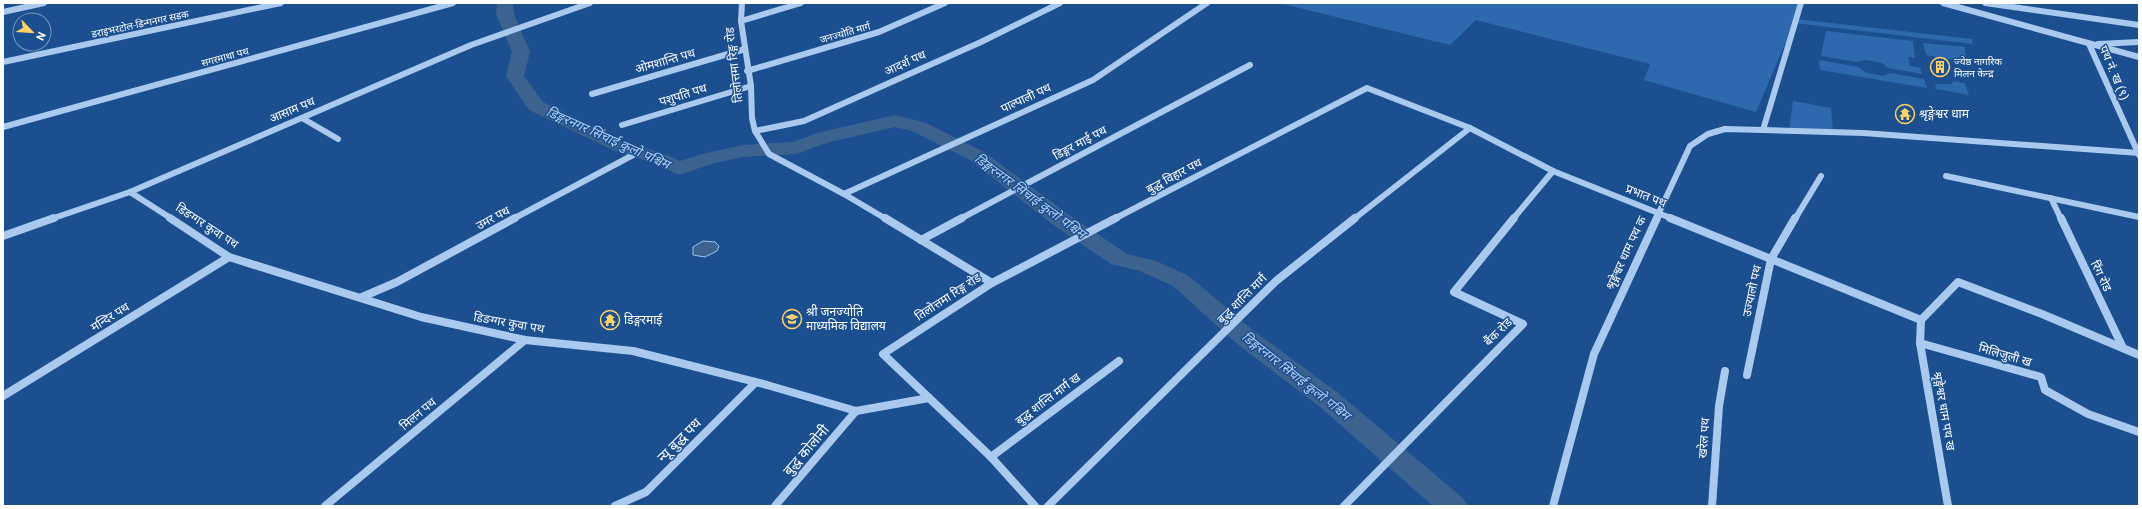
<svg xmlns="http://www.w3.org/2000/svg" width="2142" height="509" font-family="Roboto,'Noto Sans Devanagari',sans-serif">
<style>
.green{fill:#2e69ad}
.water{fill:#3c6290;stroke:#9cc4f0}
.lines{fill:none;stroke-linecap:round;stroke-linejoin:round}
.canal{fill:#3c6290;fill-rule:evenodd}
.minor-far1{stroke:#a9c9ee;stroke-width:6}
.minor{stroke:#a9c9ee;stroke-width:8}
.labels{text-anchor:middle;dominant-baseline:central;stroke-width:3;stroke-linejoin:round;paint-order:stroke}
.far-street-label{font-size:10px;fill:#fff;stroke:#1b4f8f}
.far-poi-label{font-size:10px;fill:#fff;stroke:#1b4f8f;text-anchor:start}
.street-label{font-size:12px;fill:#fff;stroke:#1b4f8f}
.poi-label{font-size:12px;fill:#fff;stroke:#1b4f8f;text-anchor:start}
.water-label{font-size:13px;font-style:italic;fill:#b5d3f5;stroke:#1b4f8f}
.near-street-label{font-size:14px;fill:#fff;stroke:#1b4f8f}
</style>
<rect width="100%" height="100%" fill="#1b4f8f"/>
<g class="green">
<polygon points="1279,3 1801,3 1796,19 1972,39 1973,44 1794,23 1756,112 1644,80 1650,64 1476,20 1450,45"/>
<polygon points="1826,31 1913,41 1915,58 1908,57 1910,66 1920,68 1922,74 1888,68 1882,63 1866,60 1857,62 1821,56"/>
<polygon points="1923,43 1965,47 1966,62 1926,55"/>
<polygon points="1819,60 1858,67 1867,73 1883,76 1890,73 1924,79 1927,88 1820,70"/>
<polygon points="1953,81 1965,83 1969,95 1936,89 1935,84 1952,84"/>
<polygon points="1793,101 1831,108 1833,132 1789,130"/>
</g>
<polygon class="water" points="703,241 715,242 719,246 717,251 705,257 693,255 693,247"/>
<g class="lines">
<polygon class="canal" points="497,3 513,3 514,14 530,52 524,76 543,102 629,143 667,155 680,161 702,154 743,145 793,142 817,133 895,115 926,123 984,152 1068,214 1127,254 1156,261 1189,276 1254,331 1338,393 1463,498 1468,506 1433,506 1320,407 1236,343 1173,286 1140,271 1111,264 1052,224 970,160 912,131 895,127 830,142 796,154 743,157 714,163 679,175 653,163 615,151 529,110 506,76 512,52 496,14"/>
<g class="minor-far1">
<polyline points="742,3 741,21 751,86 752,118 755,131 769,154 844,194 886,219"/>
<polyline points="1943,3 2139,57"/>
<polyline points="1985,3 2139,25"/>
<polyline points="3,12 44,3"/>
<polyline points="741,21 801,3"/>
<polyline points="2089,44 2139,155"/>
<polyline points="2098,44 2139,42"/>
<polyline points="3,62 281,3"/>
<polyline points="747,71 879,32 945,3"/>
<polyline points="592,94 745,49"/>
<polyline points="302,118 338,139"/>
<polyline points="622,125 751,86"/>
<polyline points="3,127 453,3"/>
<polyline points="1763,130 1863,133 2139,153"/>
<polyline points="755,131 804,121 981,42 1060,3"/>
<polyline points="1946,176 2139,217"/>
<polyline points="130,192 172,219"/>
<polyline points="844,194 1093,80 1207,3"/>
<polyline points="2051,198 2061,219"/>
<polyline points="51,219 130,192 471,45 590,3"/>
<polyline points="513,219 633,155"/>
<polyline points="960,219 1250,65"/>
<polyline points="1114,219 1367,88 1470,128 1553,171 1673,219"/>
<polyline points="1354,219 1470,128"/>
<polyline points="1513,219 1553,171"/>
<polyline points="1656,219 1690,146 1708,134 1725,129 1763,130 1801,3"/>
<polyline points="1795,219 1821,176"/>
</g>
<g class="minor">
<polyline points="170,218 229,257 421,317 525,340 633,351 767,385 856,411 929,398"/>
<polyline points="885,218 992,283 883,354 991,457 1035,506"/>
<polyline points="1670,218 1921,320"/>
<polyline points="2061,218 2123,348"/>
<polyline points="3,236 54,218"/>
<polyline points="921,240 962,218"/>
<polyline points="992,283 1116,218"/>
<polyline points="362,297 397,282 515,218"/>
<polyline points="1921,320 1958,282 2042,314 2139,355"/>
<polyline points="1921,320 1920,343 1948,506"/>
<polyline points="1920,343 2041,377 2045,390 2088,414 2139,432"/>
<polyline points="1747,375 1771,259 1795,218"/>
<polyline points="3,396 229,257"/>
<polyline points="991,457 1119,361"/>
<polyline points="325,506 525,340"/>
<polyline points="615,506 646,492 755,383"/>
<polyline points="775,506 856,411"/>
<polyline points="1048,506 1276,281 1355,218"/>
<polyline points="1344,506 1523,324 1454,292 1514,218"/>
<polyline points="1553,506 1594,354 1657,218"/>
<polyline points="1712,506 1719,406 1725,371"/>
</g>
</g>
<defs>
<symbol id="building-ring" viewBox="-11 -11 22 22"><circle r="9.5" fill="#1b4f8f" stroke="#ffd166" stroke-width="1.5"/><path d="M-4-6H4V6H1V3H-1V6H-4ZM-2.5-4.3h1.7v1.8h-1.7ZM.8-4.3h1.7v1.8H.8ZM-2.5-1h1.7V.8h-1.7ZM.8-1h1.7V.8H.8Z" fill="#ffd166"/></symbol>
<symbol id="temple-ring" viewBox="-11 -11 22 22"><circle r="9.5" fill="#1b4f8f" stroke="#ffd166" stroke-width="1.5"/><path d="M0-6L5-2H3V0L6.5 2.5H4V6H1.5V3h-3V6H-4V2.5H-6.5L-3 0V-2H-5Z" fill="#ffd166"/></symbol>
<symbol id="school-ring" viewBox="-11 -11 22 22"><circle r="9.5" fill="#1b4f8f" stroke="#ffd166" stroke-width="1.5"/><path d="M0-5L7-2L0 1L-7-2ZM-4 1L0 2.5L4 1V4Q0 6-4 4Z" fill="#ffd166"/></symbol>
</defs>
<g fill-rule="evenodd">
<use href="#building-ring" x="1929" y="56" width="22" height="22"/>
<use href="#temple-ring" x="1894" y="103" width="22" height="22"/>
<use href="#school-ring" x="781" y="308" width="22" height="22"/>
<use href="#temple-ring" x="599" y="309" width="22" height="22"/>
</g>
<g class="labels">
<g class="far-street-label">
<text transform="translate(140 24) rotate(-12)">डराइभरटोल-डिन्गनगर सडक</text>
<text transform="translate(845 33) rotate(-16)">जनज्योति मार्ग</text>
<text transform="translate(225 57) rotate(-15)">सगरमाथा पथ</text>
</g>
<g class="far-poi-label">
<text x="1954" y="61">ज्येष्ठ नागरिक<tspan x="1954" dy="12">मिलन केन्द्र</tspan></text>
</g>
<g class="street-label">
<text transform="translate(665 61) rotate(-16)">ओमशान्ति पथ</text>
<text transform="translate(905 63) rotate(-24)">आदर्श पथ</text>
<text transform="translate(734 65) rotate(-97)">तिलोत्तमा रिङ्ग रोड</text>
<text transform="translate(2114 73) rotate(67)">पथ नं. ख (९)</text>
<text transform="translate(683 95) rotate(-17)">पशुपति पथ</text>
<text transform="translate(1026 98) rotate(-25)">पाल्पाली पथ</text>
<text transform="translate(292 110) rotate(-23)">आसाम पथ</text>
<text transform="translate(1080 143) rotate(-28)">डिङ्गर माई पथ</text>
<text transform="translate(1174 176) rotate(-28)">बुद्ध विहार पथ</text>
<text transform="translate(1646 196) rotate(22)">प्रभात पथ</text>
<text transform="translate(493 218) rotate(-28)">उमर पथ</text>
<text transform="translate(207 226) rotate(33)">डिङग्गर कुवा पथ</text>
<text transform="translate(1626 253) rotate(-65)">श्रृङ्गेश्वर धाम पथ क</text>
<text transform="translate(2101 276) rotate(64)">रिंग रोड</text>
<text transform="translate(1752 291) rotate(-78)">उज्यालो पथ</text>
<text transform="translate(948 297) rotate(-33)">तिलोत्तमा रिङ्ग रोड</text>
<text transform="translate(1242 299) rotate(-45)">बुद्ध शान्ति मार्ग</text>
<text transform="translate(110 317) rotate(-32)">मन्दिर पथ</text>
<text transform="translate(509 323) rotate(10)">डिङग्गर कुवा पथ</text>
<text transform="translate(1498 332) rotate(-45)">बैंक रोड</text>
<text transform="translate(2005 355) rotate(16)">मिलिजुली ख</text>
<text transform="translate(1048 399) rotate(-37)">बुद्ध शान्ति मार्ग ख</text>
<text transform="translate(1944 411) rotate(80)">श्रृङ्गेश्वर धाम पथ ख</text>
<text transform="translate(418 414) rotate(-40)">मिलन पथ</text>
<text transform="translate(1704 438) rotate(-86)">खरेल पथ</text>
</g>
<g class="poi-label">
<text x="1919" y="114">श्रृङ्गेश्वर धाम</text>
<text x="806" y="312">श्री जनज्योति<tspan x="806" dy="14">माध्यमिक विद्यालय</tspan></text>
<text x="624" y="320">डिङ्गरमाई</text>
</g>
<g class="water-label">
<text transform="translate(608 138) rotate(24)">डिङ्गरनगर सिंचाई कुलो पश्चिम</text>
<text transform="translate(1030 196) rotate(36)">डिङ्गरनगर सिंचाई कुलो पश्चिम</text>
<text transform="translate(1296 376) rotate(38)">डिङ्गरनगर सिंचाई कुलो पश्चिम</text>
</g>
<g class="near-street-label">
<text transform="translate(679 440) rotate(-45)">न्यू बुद्ध पथ</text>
<text transform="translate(806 450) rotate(-49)">बुद्ध कोलोनी</text>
</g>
</g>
<rect width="2142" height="509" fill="none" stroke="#ffffff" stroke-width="8"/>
<g transform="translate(32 32) rotate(115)"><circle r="19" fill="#1b4f8f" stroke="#7695bc"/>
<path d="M0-3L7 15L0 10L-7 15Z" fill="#ffd166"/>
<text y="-6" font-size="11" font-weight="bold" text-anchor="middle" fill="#ffffff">N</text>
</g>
</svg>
